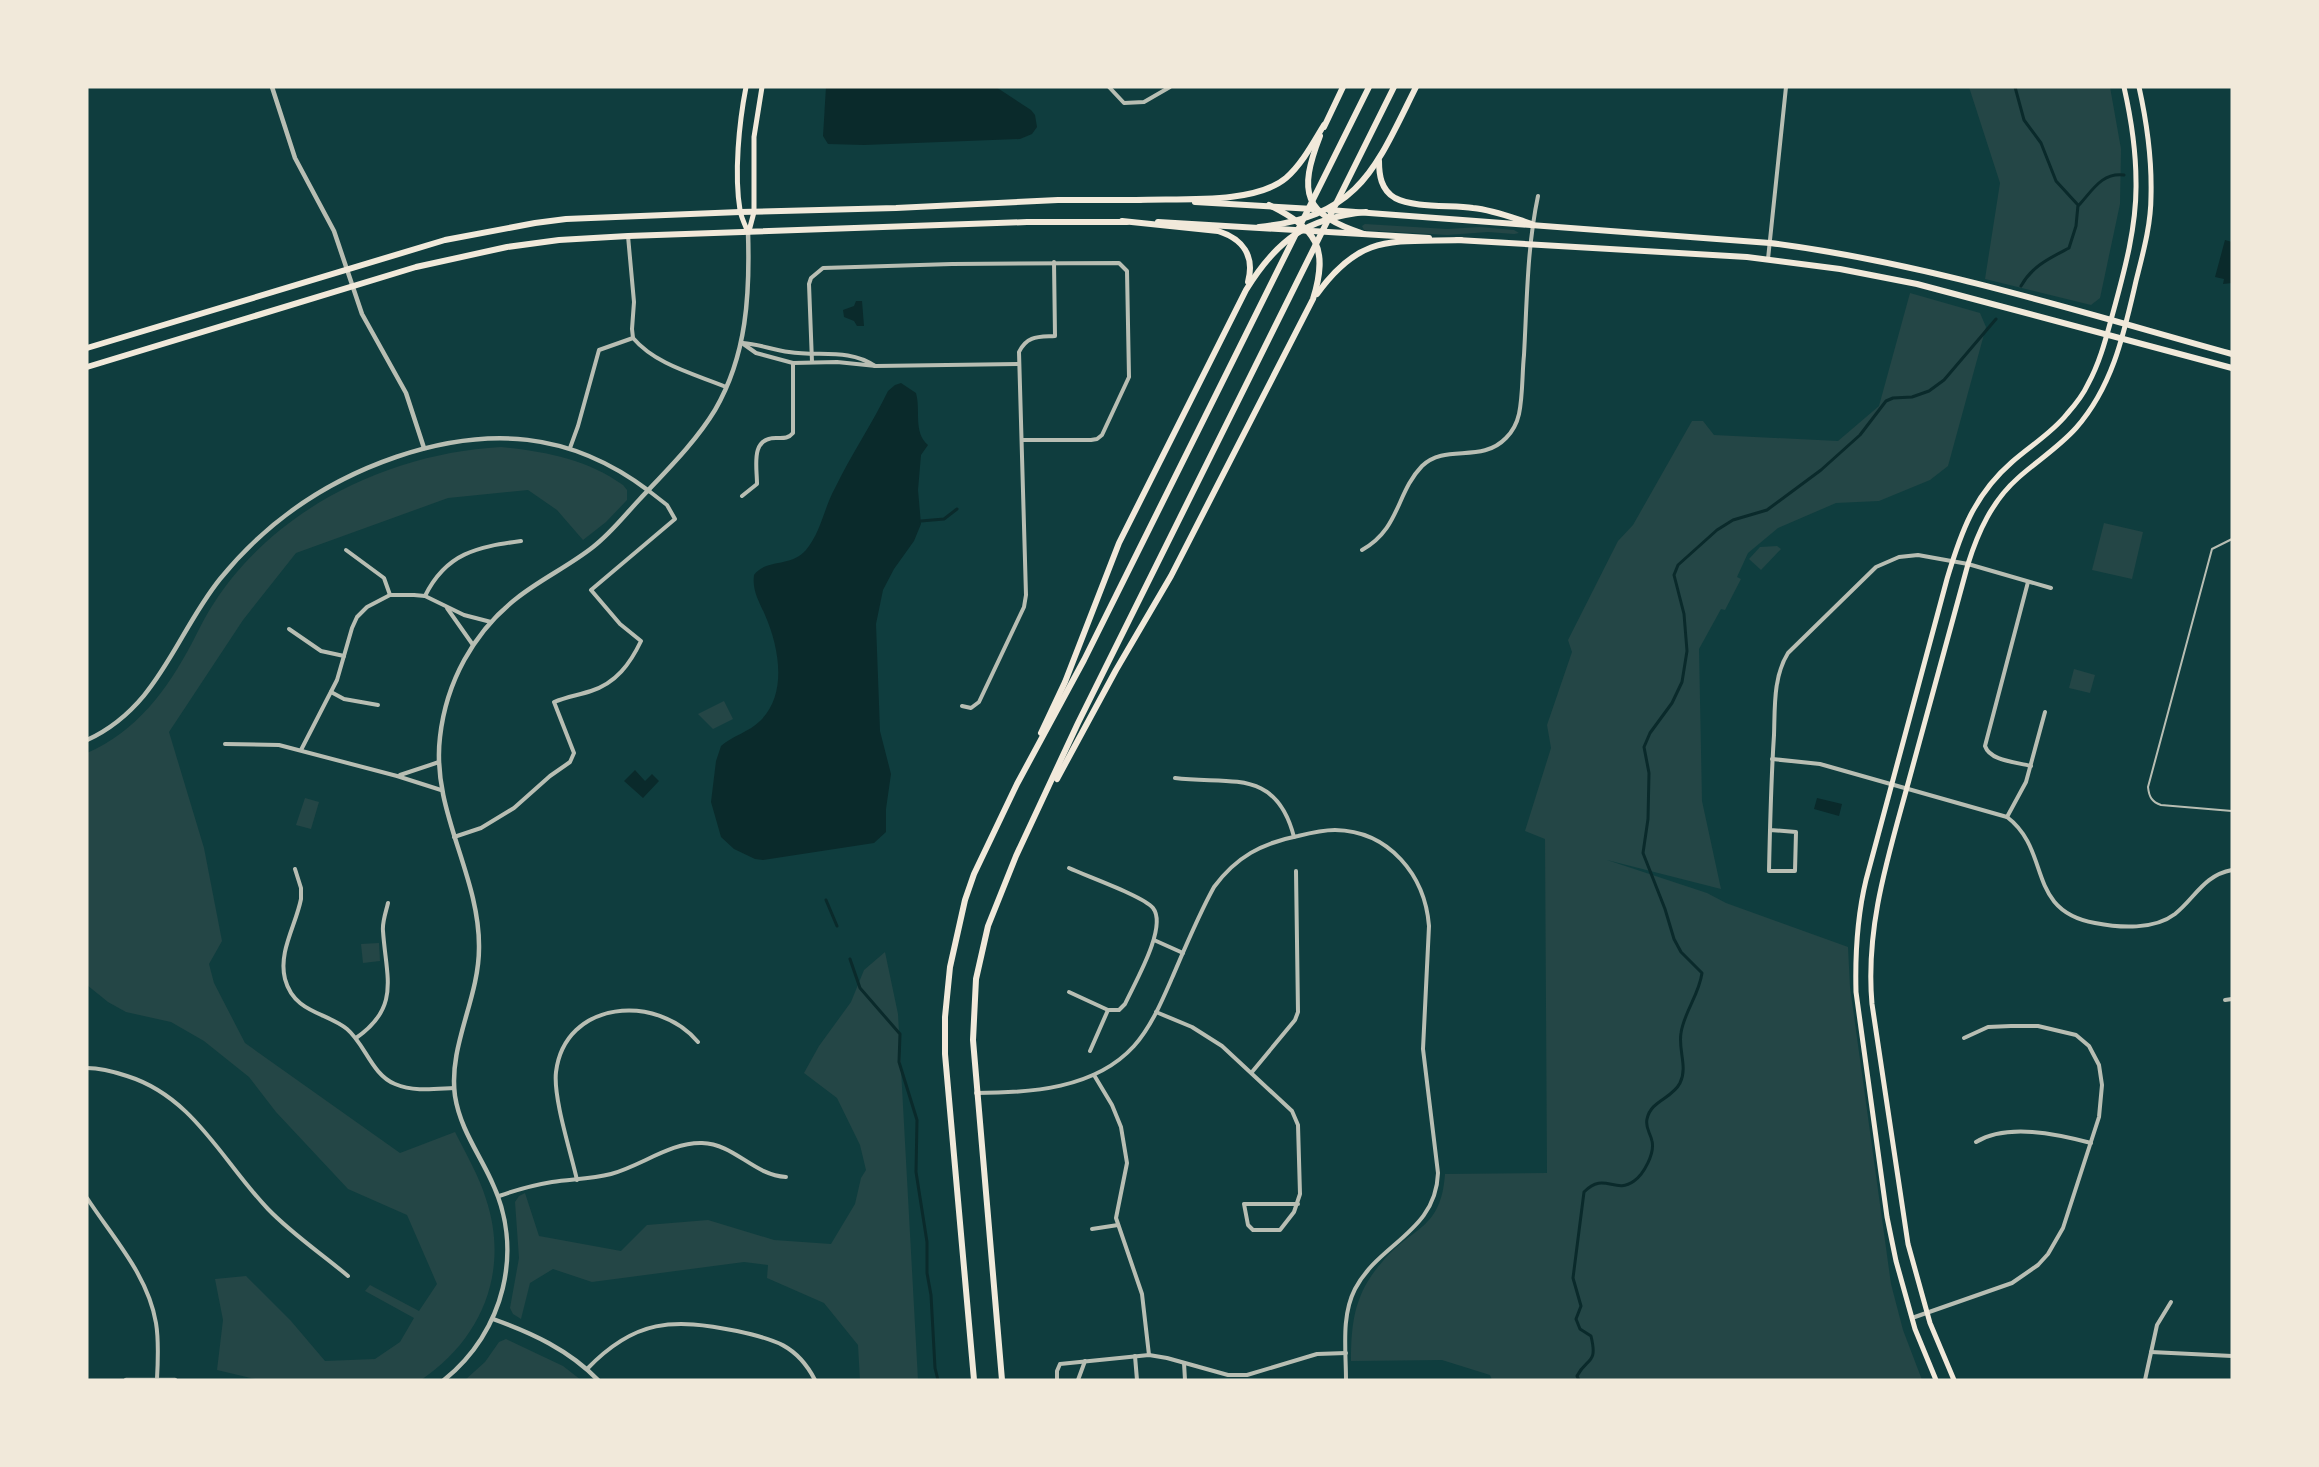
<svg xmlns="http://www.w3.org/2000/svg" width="2319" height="1467" font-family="Lato,sans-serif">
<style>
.green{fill:#244646}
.water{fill:#0a2a2b}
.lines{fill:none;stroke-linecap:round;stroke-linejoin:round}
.stream{stroke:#0a2a2b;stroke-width:3}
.service{stroke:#b8beb3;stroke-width:2}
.minor{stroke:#b8beb3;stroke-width:4}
.tertiary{stroke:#b8beb3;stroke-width:4.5}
.secondary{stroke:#f1e9da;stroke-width:5}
.primary{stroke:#f1e9da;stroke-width:6}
.trunk{stroke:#f1e9da;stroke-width:6}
</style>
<rect width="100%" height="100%" fill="#0f3d3e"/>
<g class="green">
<polygon points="1969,87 2110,87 2121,149 2120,204 2100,298 2091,305 1985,279 2000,183"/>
<polygon points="1365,224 1447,229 1480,227 1514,230 1519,233 1514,234 1488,232 1447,235 1364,230 1362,226"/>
<path d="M 1910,293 L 1980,313 L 1986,327 L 1948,466 L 1930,480 L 1879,501 L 1836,503 L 1778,528 L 1748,553 L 1737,577 L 1741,579 L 1725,610 L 1721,609 L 1699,649 L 1702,801 L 1721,889 L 1607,860 L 1707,893 L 1726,903 L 1848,947 L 1850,987 L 1891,1284 L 1903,1330 L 1922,1380 L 1492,1380 L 1490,1375 L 1442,1360 L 1351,1361 C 1351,1321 1355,1292 1383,1261 C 1413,1226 1441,1230 1445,1174 L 1547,1173 L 1545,839 L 1525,831 L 1551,748 L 1547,725 L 1572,652 L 1568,640 L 1618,541 L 1633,525 L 1692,421 L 1703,421 L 1714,435 L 1838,441 L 1879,406 Z"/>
<path d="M 501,447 C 543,451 587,459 623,485 L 627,490 L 627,500 L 606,522 L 583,540 L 557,510 L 528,490 L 448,498 L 296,553 L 243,620 L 169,732 L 204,848 L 222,941 L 209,964 L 214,983 L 245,1043 L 400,1153 L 455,1132 C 466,1154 479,1176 486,1199 C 510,1271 482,1339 421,1380 L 259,1380 L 217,1370 L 223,1320 L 215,1279 L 246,1276 L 291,1321 L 325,1361 L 375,1359 L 400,1342 L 414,1318 L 365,1291 L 370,1285 L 419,1311 L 437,1284 L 407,1215 L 348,1189 L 276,1112 L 249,1077 L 204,1041 L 171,1022 L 126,1012 L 108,1002 L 87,985 L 87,753 C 137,731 167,690 192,643 C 199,630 205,616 214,603 C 275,508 390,453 501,447 Z"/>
<polygon points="2104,523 2143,532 2132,579 2092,570"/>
<polygon points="1777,546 1781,549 1761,570 1749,559 1760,547"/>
<polygon points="2074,669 2095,675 2090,693 2069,688"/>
<polygon points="724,701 733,719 713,729 698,714"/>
<polygon points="305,798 319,802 311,829 296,825"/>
<polygon points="379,943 380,961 363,963 361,944"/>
<polygon points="885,952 898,1014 918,1380 860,1380 858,1345 824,1303 767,1278 768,1265 744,1262 592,1282 553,1269 530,1283 521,1319 513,1314 510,1308 519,1258 515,1202 519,1196 525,1193 539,1236 621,1251 647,1225 708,1220 774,1240 831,1244 855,1204 861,1178 866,1170 860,1145 837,1098 804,1073 819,1046 851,1002 864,970"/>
<polygon points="506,1339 563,1366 581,1380 465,1380 485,1362 499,1342"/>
</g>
<g class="water">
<polygon points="826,87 996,87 1031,110 1035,115 1037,127 1032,134 1020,139 864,145 828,144 823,136"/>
<polygon points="2225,240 2232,242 2232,283 2223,284 2224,279 2215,277"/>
<polygon points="856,301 862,301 864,326 857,326 854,321 844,317 843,310 854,306"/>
<path d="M 901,383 L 916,393 C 921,411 913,432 928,445 L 921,455 L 918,490 L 921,524 L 914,541 L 894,569 L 883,590 L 876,624 L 880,731 L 891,774 L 886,809 L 886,832 L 874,843 L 763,860 L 755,859 L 734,849 L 721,837 L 711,802 L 716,761 L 721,746 C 732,736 749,732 760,721 C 788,694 779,647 765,615 C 759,601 752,591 754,575 C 767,558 790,568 806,550 C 821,532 824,508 835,488 C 851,455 872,424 888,391 L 895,385 Z"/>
<polygon points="635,770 645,781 652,774 659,781 643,798 624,781"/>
<polygon points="1817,798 1842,804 1839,816 1814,809"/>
</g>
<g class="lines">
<g class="stream">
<path d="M 2015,87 L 2024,120 L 2041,143 L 2056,181 L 2078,205 L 2076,226 L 2069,248 C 2050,258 2032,266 2021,286"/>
<path d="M 2079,205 C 2092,191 2102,172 2124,175"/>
<polyline points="921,521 944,519 957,509"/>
<polyline points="826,900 837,926"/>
<polyline points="850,959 860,988 900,1034 899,1062 917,1120 916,1172 927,1242 927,1273 931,1295 935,1368 938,1380"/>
<path d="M 1579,1380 L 1577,1376 C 1587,1357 1598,1365 1591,1336 L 1580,1329 L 1576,1319 L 1581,1306 L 1573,1278 L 1584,1192 C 1604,1171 1615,1195 1634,1181 C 1644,1174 1655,1153 1652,1141 C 1650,1132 1645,1128 1647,1119 C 1651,1100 1672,1099 1680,1083 C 1688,1067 1678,1050 1681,1033 C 1684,1012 1699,995 1702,973 L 1681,952 L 1674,939 L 1665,909 L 1643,853 L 1648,819 L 1649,773 L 1644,747 L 1650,733 L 1672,703 L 1682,682 L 1687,651 L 1684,614 L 1674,575 L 1678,565 L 1717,530 L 1733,520 L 1767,510 L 1821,470 L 1860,435 L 1886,401 L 1893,398 L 1912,397 L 1929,391 L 1944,380 L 1996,319"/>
</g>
<path class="service" d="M 2232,539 L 2212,549 L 2148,787 C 2149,797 2152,802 2161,805 L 2232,811"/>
<g class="minor">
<polyline points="1109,87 1124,103 1144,102 1170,87"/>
<polyline points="628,236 634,302 632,329 633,338"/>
<polyline points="1768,259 1786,87"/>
<polyline points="742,343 756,353 793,363 837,362 876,366 1019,364"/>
<path d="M 743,343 C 759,344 773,350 789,352 C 819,357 848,348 875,366"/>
<polyline points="812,362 809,284 811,278 823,268 952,264 1119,263 1127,271 1129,377 1102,435 1097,439 1091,440 1022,440"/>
<path d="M 570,448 L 578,426 L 599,350 L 633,338 C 656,365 695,374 726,387"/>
<path d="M 742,496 L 757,484 C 757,466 750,438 776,438 C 783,438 788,439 793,433 L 793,363"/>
<polyline points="346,550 384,578 390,595"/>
<path d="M 1362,550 C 1400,529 1396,493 1422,466 C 1446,443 1481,464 1506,438 C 1513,431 1517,423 1519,414 C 1523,395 1522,374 1524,355 C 1527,302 1527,248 1538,196"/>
<path d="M 2028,582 L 1985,746 C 1990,761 2016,762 2031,766"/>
<path d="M 425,596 C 446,553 477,547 521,541"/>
<polyline points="447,608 473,645"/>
<polyline points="289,629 321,651 344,656"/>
<polyline points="331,692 344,699 378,705"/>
<path d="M 962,706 L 971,708 L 979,702 L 1024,607 L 1026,595 L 1019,352 C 1027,335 1039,337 1055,336 L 1054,262"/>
<polyline points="225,744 279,745 397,776 441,790"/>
<polyline points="301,750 337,680 352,628 357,617 367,607 390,595 414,595 425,596 464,615 491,622"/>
<path d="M 1772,759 L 1820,764 L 2007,817 C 2052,851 2025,910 2095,923 C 2120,928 2154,930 2175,914 C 2195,898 2204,875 2232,870"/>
<polyline points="400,775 439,762"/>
<path d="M 1175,778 C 1230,785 1276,767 1294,837"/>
<polyline points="2007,817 2026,782 2045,712"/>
<path d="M 1770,830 L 1796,832 L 1795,871 L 1769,871 C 1770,825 1771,780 1774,735 C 1775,708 1773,677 1788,653 L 1876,567 L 1899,557 L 1918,555 L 1968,564 L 2051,588"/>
<path d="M 454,837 L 481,828 L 514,808 L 550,776 L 570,762 L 574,753 L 554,702 C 566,697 579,695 591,691 C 616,683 630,664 641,641 L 620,624 L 591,590 L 675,519 L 667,505 L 649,491"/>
<path d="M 295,869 L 301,888 L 301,899 C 296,925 278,952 285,979 C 294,1013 326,1012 347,1029 C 365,1044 372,1075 395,1084 C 414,1092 434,1089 454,1088"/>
<polyline points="1154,940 1183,953"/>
<path d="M 1069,992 L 1108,1010 L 1119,1010 L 1125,1004 C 1134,984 1168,927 1153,908 C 1143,896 1086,876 1069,868"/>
<polyline points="2225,1000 2232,999"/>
<polyline points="1156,1012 1192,1027 1222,1046 1292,1111 1298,1125 1300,1194 1294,1212 1280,1230 1253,1230 1248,1225 1244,1204 1298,1204"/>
<path d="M 356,1038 C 401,1007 386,977 383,931 C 382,922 386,912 388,903"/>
<polyline points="1090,1051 1108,1010"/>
<path d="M 87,1068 C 100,1068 115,1072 127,1076 C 194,1097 222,1161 268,1209 C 292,1234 322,1254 348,1276"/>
<polyline points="1252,1072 1295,1020 1298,1012 1296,871"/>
<polyline points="1094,1075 1112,1105 1121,1127 1127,1163 1116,1218 1142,1294 1149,1355"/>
<path d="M 976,1093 C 1030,1093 1095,1089 1134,1046 C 1151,1027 1162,1001 1172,978 C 1185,948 1198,916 1214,887 C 1236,857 1262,843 1298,836 C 1310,833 1322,830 1335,830 C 1389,831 1425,875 1429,926 L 1423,1049 L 1438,1173 C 1436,1232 1379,1243 1355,1289 C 1341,1316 1346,1350 1346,1380"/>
<path d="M 1976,1142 C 2007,1123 2057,1134 2091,1143"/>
<path d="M 577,1180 C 571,1153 553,1098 556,1072 C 565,1000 657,993 698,1042"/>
<path d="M 499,1196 C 516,1190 534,1185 552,1182 C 572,1179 591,1179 611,1174 C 641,1166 671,1142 702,1143 C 735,1144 753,1175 786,1177"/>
<path d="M 87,1198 C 113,1238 148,1275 156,1323 C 159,1341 158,1361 157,1379"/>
<polyline points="1092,1229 1118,1225"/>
<polyline points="1912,1318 2012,1283 2038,1265 2048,1254 2063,1228 2099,1117 2102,1085 2099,1065 2089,1046 2076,1035 2038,1026 2011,1026 1988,1027 1964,1038"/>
<polyline points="2151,1352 2232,1356"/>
<polyline points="1135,1356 1137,1380"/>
<polyline points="1184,1363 1185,1380"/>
<path d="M 587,1369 C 635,1319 673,1318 737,1331 C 774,1339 797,1345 815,1380"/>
<polyline points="1057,1380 1057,1371 1060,1364 1149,1355 1167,1358 1228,1375 1247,1375 1317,1354 1346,1353"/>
<polyline points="1078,1380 1085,1361"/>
<polyline points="2145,1380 2157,1325 2171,1302"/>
</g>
<g class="tertiary">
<polyline points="272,87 295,158 334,231 362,314 406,393 424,448"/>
<path d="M 87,740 C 159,707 175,635 220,579 C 267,521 326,481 396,457 C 488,426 570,431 649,491"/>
<path d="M 493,1319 C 532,1333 569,1350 598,1380"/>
<polyline points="126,1380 175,1380"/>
<path d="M 444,1380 C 504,1332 525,1250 491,1180 C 478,1152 460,1128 455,1096 C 448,1046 479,999 479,948 C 480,875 431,811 440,737 C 446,683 473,632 517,598 C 541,579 569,566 593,547 C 611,533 624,516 639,500 C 665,472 695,443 715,410 C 747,355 750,294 748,232"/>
</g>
<g class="secondary">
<path d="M 746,87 C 739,123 734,174 740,210 C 741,217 745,225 748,232"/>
<polyline points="749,231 754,212 754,137 762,87"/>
<path d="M 1936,1380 L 1915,1329 L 1896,1261 L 1887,1217 L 1856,992 C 1855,953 1857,917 1866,880 L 1947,579 C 1961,532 1974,495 2012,462 C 2030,446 2052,433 2067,414 C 2075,405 2083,395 2088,384 C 2099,364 2105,342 2111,320 C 2123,276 2137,228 2136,182 C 2136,150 2131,118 2124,87"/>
<path d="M 1954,1380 L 1930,1323 L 1908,1244 L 1872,1004 C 1865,926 1889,854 1909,780 C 1929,708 1948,636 1968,564 C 1978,532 1992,501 2018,478 C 2037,461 2059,447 2076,428 C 2113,386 2124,333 2136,281 C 2143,253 2151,225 2151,196 C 2152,159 2147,123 2139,87"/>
</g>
<g class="primary">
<polyline points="1195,202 1313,209"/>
<path d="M 1329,210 L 1770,243 C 1927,263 2080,312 2232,354"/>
<polyline points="1158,222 1429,238"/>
<polyline points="1457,240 1747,257 1840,269 1917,284 2232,368"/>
<polyline points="87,348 445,240 535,223 566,219 740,212 896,208 1058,200 1140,200"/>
<polyline points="87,367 416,267 507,247 559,240 628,236 1027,222 1127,222"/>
</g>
<g class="trunk">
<polyline points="1324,127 1343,87"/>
<path d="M 1320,136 C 1298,193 1303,214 1364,234"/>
<path d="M 1379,161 C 1379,175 1381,190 1395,198 C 1414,208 1451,205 1473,208 C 1494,210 1513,218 1532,224"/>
<path d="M 1136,200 C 1177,198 1254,205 1286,178 C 1302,164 1313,143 1324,125"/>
<path d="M 1122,221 L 1218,231 C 1243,239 1255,256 1248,282"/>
<path d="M 1259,227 C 1360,216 1375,169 1416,87"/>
<path d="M 1317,294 C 1361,233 1392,242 1461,240"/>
<path d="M 1041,733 L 1065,682 L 1119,543 L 1246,290 C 1277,240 1306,218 1366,212"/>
<path d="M 1057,779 L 1116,670 L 1171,576 L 1313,299 C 1329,248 1317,229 1269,205"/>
<polyline points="974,1380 945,1054 945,1017 950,967 965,900 974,874 1017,784 1084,660 1369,87"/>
<polyline points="1002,1380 973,1040 976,979 988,926 1016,856 1078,723 1394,87"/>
</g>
</g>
<rect width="2319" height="1467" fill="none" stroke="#f1e9da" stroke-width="177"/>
</svg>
